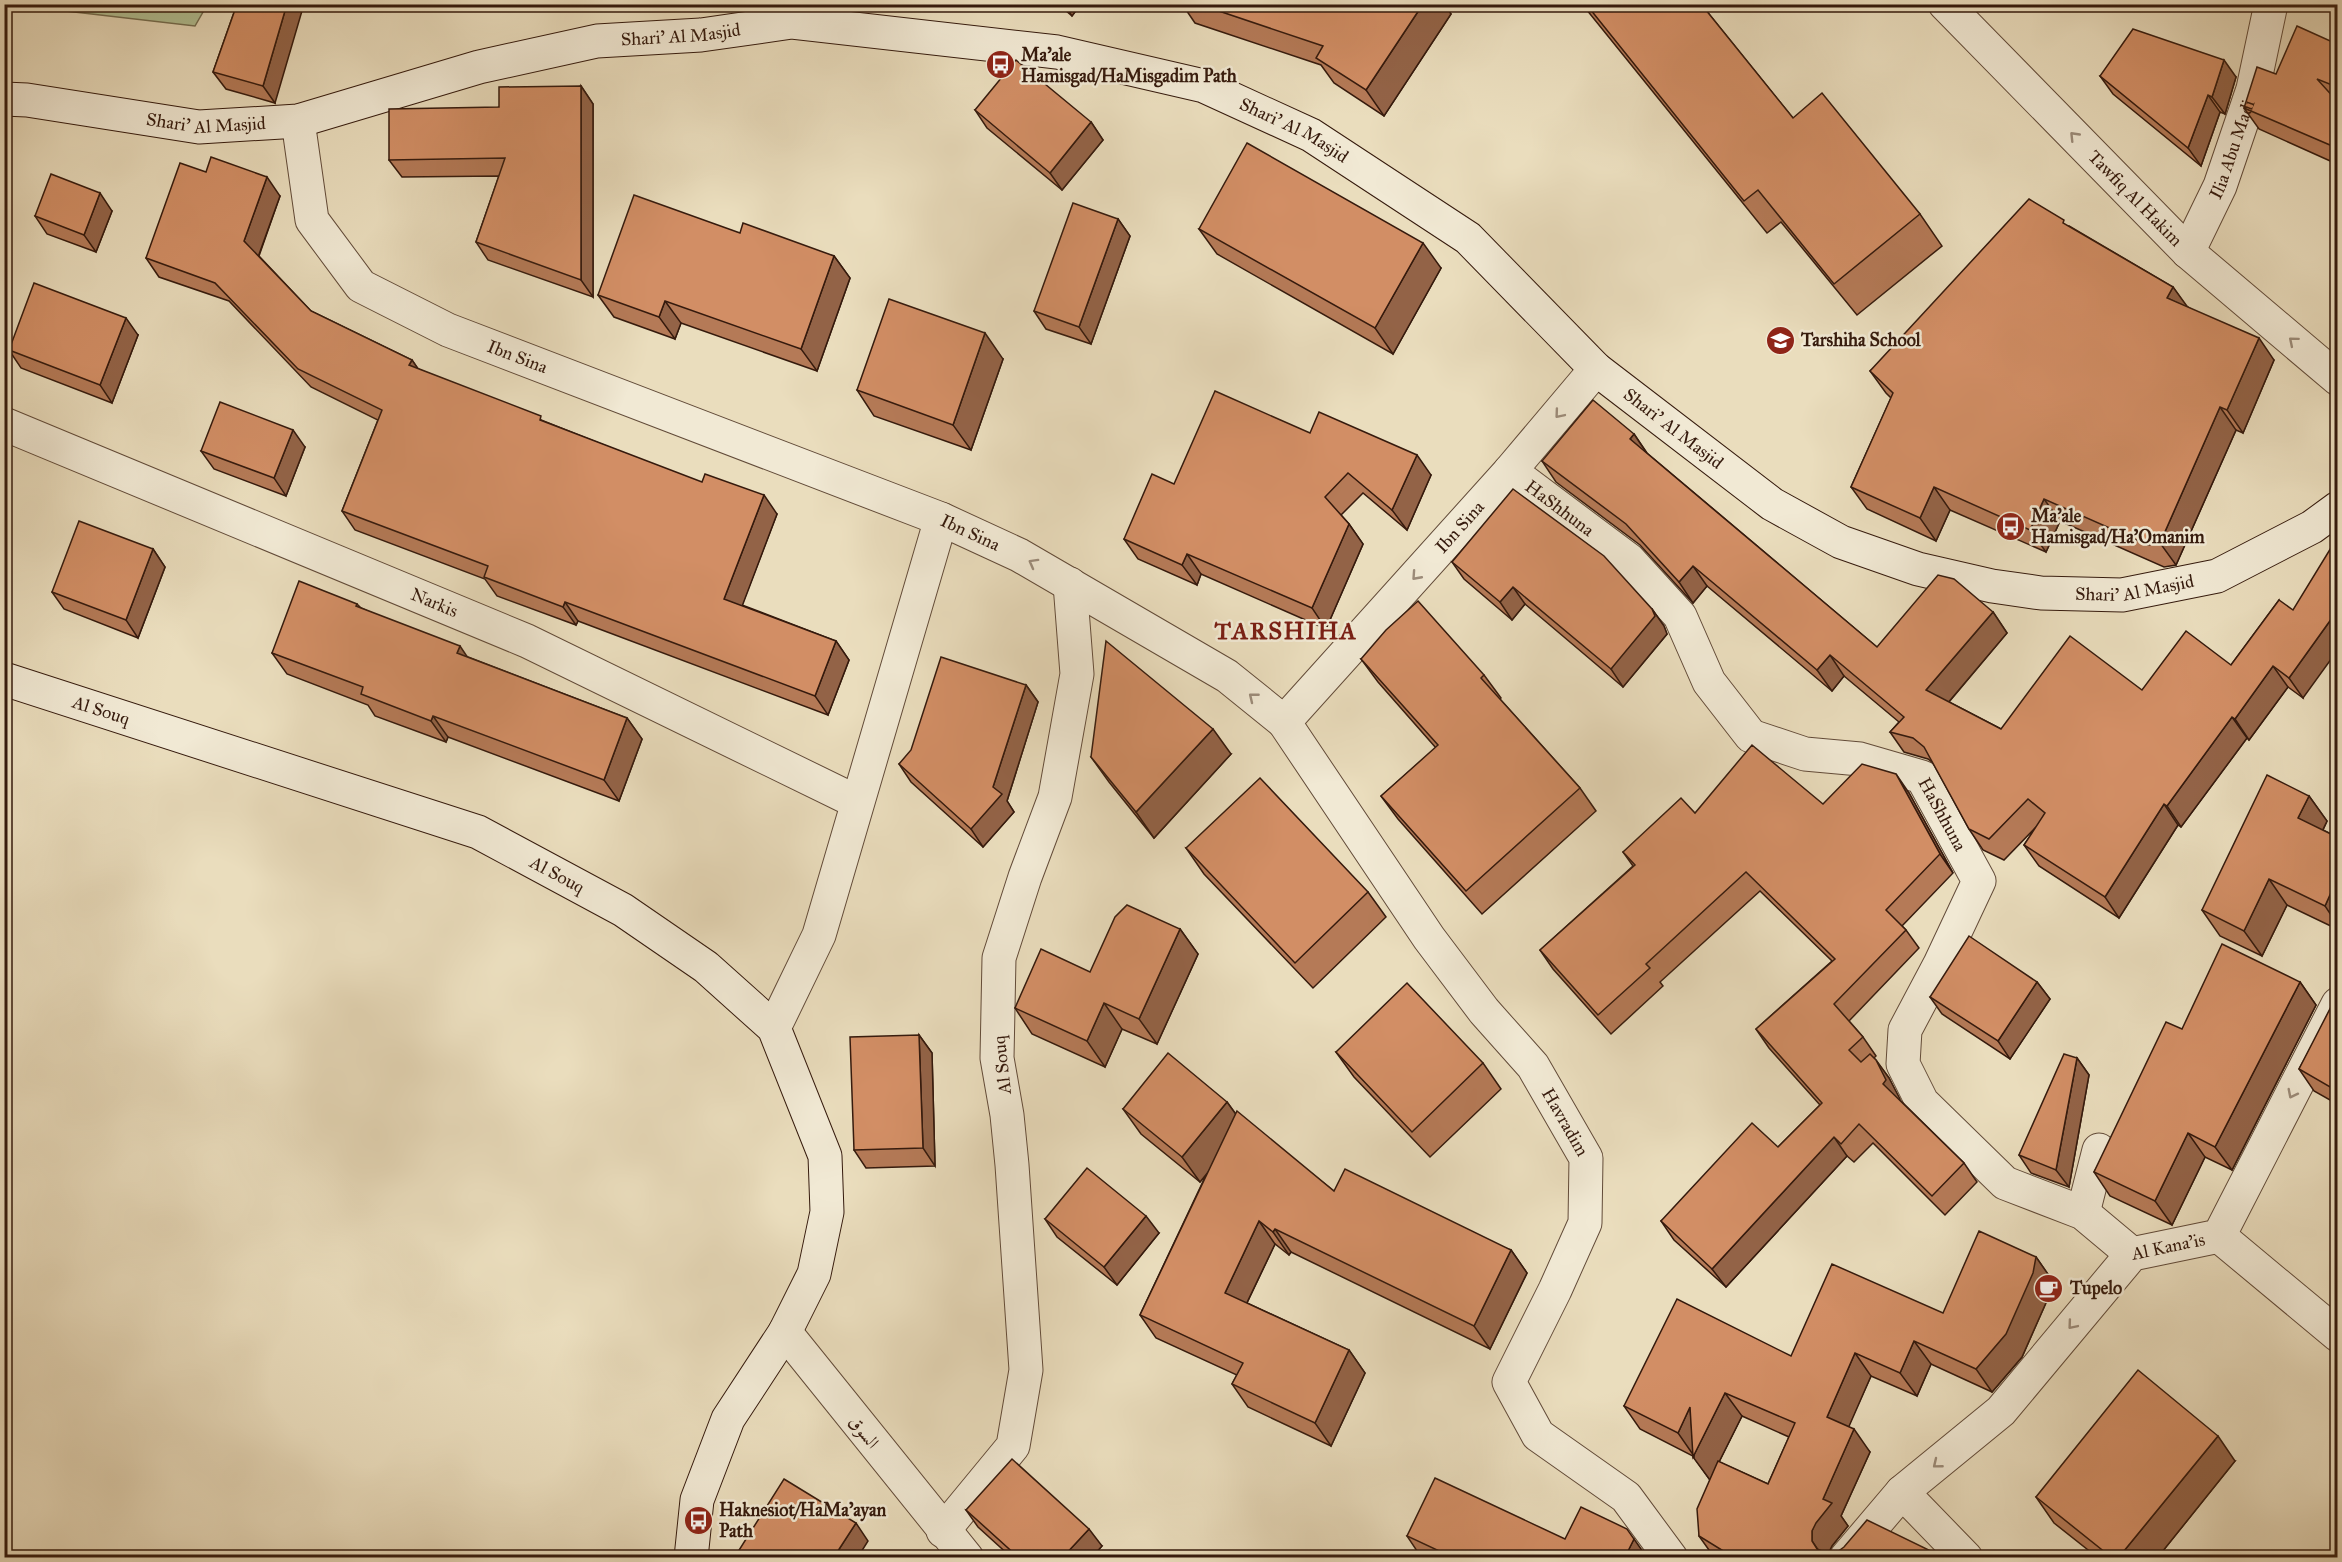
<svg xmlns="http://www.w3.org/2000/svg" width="2342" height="1562" font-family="'IM FELL Great Primer',Amiri,serif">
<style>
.green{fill:#b2c295;stroke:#746e51;stroke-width:1.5}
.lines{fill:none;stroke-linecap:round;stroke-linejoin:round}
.street-casing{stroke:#624b39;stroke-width:35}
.secondary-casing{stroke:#351a0d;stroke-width:35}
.street{stroke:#f1e9d4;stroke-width:33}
.secondary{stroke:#f1e9d4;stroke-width:33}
.wall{fill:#b57a57;stroke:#351a0d;stroke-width:1.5;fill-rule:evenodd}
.shaded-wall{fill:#936347;stroke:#351a0d;stroke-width:1.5}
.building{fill:#d28e65;stroke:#351a0d;stroke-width:1.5}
.oneway{stroke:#9c8c7a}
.labels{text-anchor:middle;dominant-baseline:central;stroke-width:5;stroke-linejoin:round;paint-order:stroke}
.street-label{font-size:18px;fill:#351a0d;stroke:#f1e9d4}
.poi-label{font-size:18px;font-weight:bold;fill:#351a0d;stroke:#f1e9d4;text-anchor:start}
.district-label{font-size:24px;font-weight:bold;letter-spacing:1.5px;fill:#7a1f14;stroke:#f1e9d4}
</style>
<rect width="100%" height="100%" fill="#eaddbd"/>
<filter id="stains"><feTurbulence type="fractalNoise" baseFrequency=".00333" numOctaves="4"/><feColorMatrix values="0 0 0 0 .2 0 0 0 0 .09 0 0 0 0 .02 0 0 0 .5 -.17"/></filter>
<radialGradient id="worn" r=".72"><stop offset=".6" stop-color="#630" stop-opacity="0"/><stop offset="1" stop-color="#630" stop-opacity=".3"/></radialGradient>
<polygon class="green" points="5,4 207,4 207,5 195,26"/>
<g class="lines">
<defs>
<g id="street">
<path id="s1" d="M 1945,4 L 2188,252 L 2338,379"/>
<path id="s2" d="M 298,121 L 312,220 L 361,286 L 448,330 L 941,519 L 1019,555 L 1227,676 L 1284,722 L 1510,471 L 1596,369"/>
<path id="s3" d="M 2188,252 L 2220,186 L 2253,89 L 2271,4"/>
<path id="s4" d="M 4,424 L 527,641 L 857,802"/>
<path id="s5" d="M 1510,471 L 1629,560 L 1680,616 L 1709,682 L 1751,736 L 1805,754 L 1860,759 L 1922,777 L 1979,881 L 1940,964 L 1905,1030 L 1903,1064 L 1922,1102 L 2005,1183 L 2083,1213 L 2132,1254"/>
<path id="s6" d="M 1284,722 L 1429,938 L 1484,1011 L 1533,1066 L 1586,1158 L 1585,1223 L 1555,1290 L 1509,1382 L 1538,1435 L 1626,1497 L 1671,1558"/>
<polyline points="774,1028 819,935 941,519"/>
<polyline points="2083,1213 2099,1150"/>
<polyline points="2219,1236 2338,1335"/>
<polyline points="785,1332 967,1558"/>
<polyline points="1902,1492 1966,1558"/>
<polyline points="943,1531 1013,1446 1026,1370 1012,1165 1007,1115 997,1058 999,958 1025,877 1055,797 1077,674 1070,584"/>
<path id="s7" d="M 1846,1558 L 1902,1492 L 2001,1411 L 2132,1254 L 2219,1236 L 2338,1004"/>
</g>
<g id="secondary">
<path id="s8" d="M 4,99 L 27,100 L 199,127 L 298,121 L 479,67 L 597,41 L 701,35 L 792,22 L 1057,52 L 1204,86 L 1311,135 L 1468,238 L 1596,369 L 1772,504 L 1841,542 L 1918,569 L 1992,586 L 2041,593 L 2122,595 L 2217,576 L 2312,527 L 2338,508"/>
<path id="s9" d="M 4,679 L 478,832 L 623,910 L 706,967 L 774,1028 L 825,1156 L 827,1212 L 814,1274 L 785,1332 L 728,1419 L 697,1500 L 691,1558"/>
</g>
</defs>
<use href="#street" class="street-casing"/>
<use href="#secondary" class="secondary-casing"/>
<use href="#street" class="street"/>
<use href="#secondary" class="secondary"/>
</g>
<g class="wall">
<polygon points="237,4 275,103 226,89 213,72"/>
<polygon points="1058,4 1081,4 1072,16"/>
<polygon points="1182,4 1444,4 1451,14 1384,116 1334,83 1321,65 1195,23"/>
<polygon points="1582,4 1701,4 1793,118 1920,214 1942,246 1857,315 1781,222 1767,233"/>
<polygon points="2337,44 2337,164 2259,129 2244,108 2276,74"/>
<polygon points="2100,76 2236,77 2225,114 2220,112 2201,166 2113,94"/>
<polygon points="581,86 593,104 593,297 488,260 476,242 499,176 402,177 389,160 499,107"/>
<polygon points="975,110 1091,122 1103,140 1062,190 987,128"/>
<polygon points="206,172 280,196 259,256 311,311 412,360 418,369 546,422 777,514 742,605 836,641 849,660 828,715 578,621 576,625 497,596 485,579 355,530 342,511 378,420 311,387 229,301 159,277 146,258"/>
<polygon points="112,211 96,252 47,234 35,216"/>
<polygon points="1118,219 1130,236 1091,344 1046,329 1034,311"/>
<polygon points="2069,226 2173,287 2186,306 2274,360 2243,433 2236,430 2176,565 2164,567 2060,521 2046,552 1950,510 1936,541 1867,509 1851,487 1891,398 1886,393 1870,371"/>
<polygon points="1199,229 1441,268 1393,354 1217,254"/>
<polygon points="740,233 834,256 850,278 817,371 681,323 675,339 614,317 598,295"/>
<polygon points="138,335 112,403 21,368 9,350"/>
<polygon points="1003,359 971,450 874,416 857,390"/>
<polygon points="1310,433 1431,475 1407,530 1363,493 1341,515 1349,524 1363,544 1326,629 1201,574 1197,585 1138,559 1124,539 1174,484"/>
<polygon points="1634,434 1647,453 1877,647 1993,612 2007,633 1949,702 2001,729 2231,665 2279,600 2303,698 2288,687 2249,740 2247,738 2181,827 2178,825 2119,918 2039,866 2024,845 2036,827 2004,860 1983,850 1969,829 1933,763 1928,759 1904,752 1890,732 1899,722 1844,676 1832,691 1707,586 1693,603 1640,545 1556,482 1542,461"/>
<polygon points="305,447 286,496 214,469 201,451"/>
<polygon points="153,549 165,567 138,638 64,609 52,592"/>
<polygon points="1452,562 1652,609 1664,626 1667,634 1623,687 1525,604 1512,620 1464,579"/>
<polygon points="357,604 361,608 468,657 627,718 642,739 619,801 448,737 446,742 375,716 368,705 287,674 272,653"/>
<polygon points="1361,659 1484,675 1501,698 1500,699 1580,788 1596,811 1482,914 1398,819 1381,796 1436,748 1378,682"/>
<polygon points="1026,685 1038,702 1007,801 1014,812 983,847 911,782 899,764"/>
<polygon points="1231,754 1154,838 1109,782 1091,757"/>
<polygon points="1909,793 1953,873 1902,926 1906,930 1919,948 1849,1021 1863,1037 1876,1056 1874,1058 1889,1078 1899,1099 1964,1163 1977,1182 1945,1215 1873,1143 1854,1162 1847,1156 1726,1287 1674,1240 1661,1221 1778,1147 1820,1105 1769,1048 1756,1029 1832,961 1760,891 1660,982 1663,986 1611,1034 1553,969 1540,950 1633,866 1623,852 1695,813 1823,804"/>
<polygon points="2309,796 2327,821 2323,830 2337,837 2337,929 2287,905 2262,956 2220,936 2202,910"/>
<polygon points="1186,848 1368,892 1386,917 1313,988 1204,874"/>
<polygon points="1180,929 1198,954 1157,1044 1122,1029 1105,1067 1032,1034 1015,1008"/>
<polygon points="2037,982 2050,999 2010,1059 1942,1014 1930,997"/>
<polygon points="2300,982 2316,1005 2232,1170 2205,1157 2172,1225 2110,1196 2094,1172 2182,1029"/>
<polygon points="2337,1000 2337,1104 2314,1091 2299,1069"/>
<polygon points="919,1035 932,1053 935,1166 866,1168 854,1150"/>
<polygon points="1336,1052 1483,1063 1501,1089 1430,1157 1354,1077"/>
<polygon points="2077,1058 2089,1075 2069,1187 2031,1173 2019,1155"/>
<polygon points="1227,1102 1235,1113 1334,1191 1511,1250 1527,1273 1490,1349 1291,1252 1289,1255 1275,1244 1247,1303 1349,1350 1365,1373 1331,1446 1248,1407 1232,1384 1237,1375 1156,1338 1140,1315 1206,1175 1200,1182 1141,1134 1123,1109"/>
<polygon points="1045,1219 1159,1233 1117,1285 1057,1237"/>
<path d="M 2036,1257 L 2052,1280 L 2049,1296 L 2022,1357 L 1992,1392 L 1931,1364 L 1917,1396 L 1871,1376 L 1848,1427 L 1870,1452 L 1841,1516 L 1848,1526 L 1832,1546 L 1828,1553 L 1937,1554 L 1939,1557 L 1714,1557 L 1699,1536 L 1710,1480 L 1693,1456 L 1640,1429 L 1624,1406 L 1791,1356 L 1943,1313 ZM 1742,1416 L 1789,1437 L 1768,1484 L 1719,1462 Z"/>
<polygon points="2235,1461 2158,1557 2097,1557 2054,1523 2036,1497"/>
<polygon points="966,1510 1102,1546 1092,1557 1011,1557 978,1527"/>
<polygon points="1407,1536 1565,1539 1646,1556 1646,1557 1427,1557 1419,1554"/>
</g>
<g class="shaded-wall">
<polygon points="287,4 304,4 275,103 263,86"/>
<polygon points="1064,4 1081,4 1072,16"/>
<polygon points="1423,4 1444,4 1451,14 1384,116 1366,90"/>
<polygon points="2224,60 2236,77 2225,114 2212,97"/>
<polygon points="581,86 593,104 593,297 581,280"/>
<polygon points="2208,95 2220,112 2201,166 2188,148"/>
<polygon points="1091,122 1103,140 1062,190 1050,173"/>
<polygon points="267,177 280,196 257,260 244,241"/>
<polygon points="100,193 112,211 96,252 84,235"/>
<polygon points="1118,219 1130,236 1091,344 1079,327"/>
<polygon points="1423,243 1441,268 1393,354 1375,328"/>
<polygon points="834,256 850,278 817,371 801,349"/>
<polygon points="2173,287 2189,309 2167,298"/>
<polygon points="665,301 681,323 675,339 659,317"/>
<polygon points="126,318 138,335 112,403 100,385"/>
<polygon points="985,333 1003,359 971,450 953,425"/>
<polygon points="2259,338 2274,360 2243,433 2227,410"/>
<polygon points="412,360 425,379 409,365"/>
<polygon points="2220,407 2236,430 2176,565 2160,543"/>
<polygon points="293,430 305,447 286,496 274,478"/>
<polygon points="1634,434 1648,455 1630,439"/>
<polygon points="1417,455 1431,475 1407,530 1392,510"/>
<polygon points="1934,487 1950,510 1936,541 1920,518"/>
<polygon points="764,495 777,514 738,617 724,599"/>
<polygon points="2044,499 2060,521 2046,552 2030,530"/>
<polygon points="1349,524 1363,544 1326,629 1312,608"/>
<polygon points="153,549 165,567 138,638 126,620"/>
<polygon points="1187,554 1201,574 1197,585 1182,565"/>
<polygon points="1693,566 1707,586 1693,603 1679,582"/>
<polygon points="1513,587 1525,604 1512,620 1500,602"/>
<polygon points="565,602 578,621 576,625 563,607"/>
<polygon points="1652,609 1664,626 1667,634 1623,687 1611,669"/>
<polygon points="2337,611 2337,651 2303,698 2289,678"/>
<polygon points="1993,612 2007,633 1941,711 1926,690"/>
<polygon points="836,641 849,660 828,715 815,696"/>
<polygon points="460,646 474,667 457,653"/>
<polygon points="1830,655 1844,676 1832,691 1817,670"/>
<polygon points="2273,666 2288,687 2249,740 2235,719"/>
<polygon points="1026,685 1038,702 1007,801 1014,812 983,847 971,829 993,787"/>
<polygon points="433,716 448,737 446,742 431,721"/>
<polygon points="2232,717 2247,738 2181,827 2167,806"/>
<polygon points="627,718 642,739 619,801 604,780"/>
<polygon points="1213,729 1231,754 1154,838 1136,812"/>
<polygon points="1896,774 1909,793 1953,873 1940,854"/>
<polygon points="2309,796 2327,821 2316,844 2298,818"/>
<polygon points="2164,804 2178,825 2119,918 2105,897"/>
<polygon points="2269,879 2287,905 2262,956 2244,931"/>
<polygon points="2337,879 2337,924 2325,906"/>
<polygon points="1180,929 1198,954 1157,1044 1139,1019"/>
<polygon points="2037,982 2050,999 2010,1059 1998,1041"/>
<polygon points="2300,982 2316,1005 2232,1170 2215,1147"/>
<polygon points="1104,1003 1122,1029 1105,1067 1087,1041"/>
<polygon points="919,1035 932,1053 935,1166 923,1148"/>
<polygon points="2077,1058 2089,1075 2069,1187 2056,1170"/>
<polygon points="1876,1060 1889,1078 1900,1099 1896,1102 1883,1084"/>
<polygon points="1227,1102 1245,1127 1200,1182 1182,1157"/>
<polygon points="2188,1133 2205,1157 2172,1225 2155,1201"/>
<polygon points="1834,1137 1847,1156 1726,1287 1712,1269"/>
<polygon points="1146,1216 1159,1233 1117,1285 1104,1267"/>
<polygon points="1259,1221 1275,1244 1241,1315 1225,1293"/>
<polygon points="1275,1229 1291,1252 1289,1255 1273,1232"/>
<polygon points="1511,1250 1527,1273 1490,1349 1474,1326"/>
<polygon points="2036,1257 2052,1280 2049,1296 2022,1357 1992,1392 1976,1369"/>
<polygon points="1914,1341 1931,1364 1917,1396 1900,1373"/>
<polygon points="1349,1350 1365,1373 1331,1446 1315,1423"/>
<polygon points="1855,1353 1871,1376 1843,1440 1827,1417"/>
<polygon points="1725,1393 1742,1416 1710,1480 1693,1457"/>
<polygon points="1690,1407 1694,1456 1678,1433"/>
<polygon points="1854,1429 1870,1452 1841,1516 1848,1526 1832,1546 1828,1554 1823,1557 1812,1541 1812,1531 1823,1499"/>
<polygon points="2218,1436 2235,1461 2158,1557 2119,1557"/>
<polygon points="856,1523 868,1541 858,1557 834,1557"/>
<polygon points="1089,1529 1102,1546 1092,1557 1063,1557"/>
<polygon points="1634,1539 1646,1556 1646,1557 1625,1557"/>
</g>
<g class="building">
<polygon points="237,4 287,4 263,86 213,72"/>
<polygon points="1198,4 1423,4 1366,90 1316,58 1323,46"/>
<polygon points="1586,4 1701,4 1793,118 1822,93 1920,214 1834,284 1758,190 1744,201"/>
<polygon points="2297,26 2337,44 2337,87 2317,79 2337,101 2337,148 2244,108 2257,67 2276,74"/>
<polygon points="2133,29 2224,60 2212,97 2208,95 2188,148 2100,76"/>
<polygon points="1016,60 1091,122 1050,173 975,110"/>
<polygon points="581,86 581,280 476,242 505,158 389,160 389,109 499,107 499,87"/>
<polygon points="1247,143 1423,243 1375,328 1199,229"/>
<polygon points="211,157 267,177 244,241 311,311 412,360 409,365 541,416 540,420 702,482 705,474 764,495 724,599 836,641 815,696 565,602 563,607 484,577 488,566 342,511 382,410 298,369 215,283 146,258 180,163 206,172"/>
<polygon points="51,174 100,193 84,235 35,216"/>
<polygon points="634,195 740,233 743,223 834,256 801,349 665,301 659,317 598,295"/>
<polygon points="2029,199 2064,220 2063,223 2173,287 2167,298 2259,338 2227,410 2220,407 2160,543 2148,545 2044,499 2030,530 1934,487 1920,518 1851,487 1893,393 1870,371"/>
<polygon points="1073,203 1118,219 1079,327 1034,311"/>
<polygon points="34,283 126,318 100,385 9,350"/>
<polygon points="889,299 985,333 953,425 857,390"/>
<polygon points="1215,391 1310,433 1319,412 1417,455 1392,510 1348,473 1325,497 1349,524 1312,608 1187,554 1182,565 1124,539 1152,474 1174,484"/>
<polygon points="1593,400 1634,434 1630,439 1877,647 1938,575 1954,579 1993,612 1926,690 2001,729 2070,636 2142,690 2186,631 2231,665 2279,600 2293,610 2337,538 2337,611 2289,678 2273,666 2235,719 2232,717 2167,806 2164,804 2105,897 2024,845 2045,813 2028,799 1989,839 1969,829 1924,747 1913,738 1890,732 1904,717 1830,655 1817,670 1693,566 1679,582 1626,524 1542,461"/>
<polygon points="220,402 293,430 274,478 201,451"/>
<polygon points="1513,489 1604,556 1652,609 1655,616 1611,669 1513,587 1500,602 1452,562"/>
<polygon points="79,521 153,549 126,620 52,592"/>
<polygon points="299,581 357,604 356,606 460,646 457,653 627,718 604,780 433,716 431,721 361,694 363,687 272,653"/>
<polygon points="1418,601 1484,675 1481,678 1580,788 1466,891 1381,796 1438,745 1361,659 1386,630"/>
<polygon points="1106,641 1213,729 1136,812 1091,757"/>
<polygon points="941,657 1026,685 993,787 1002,794 971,829 899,764 911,750"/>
<polygon points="1752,745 1823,804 1862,764 1896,774 1940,854 1886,910 1906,930 1834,1004 1863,1037 1849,1050 1861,1062 1870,1054 1876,1060 1886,1080 1883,1084 1964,1163 1932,1196 1859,1124 1841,1144 1834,1137 1712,1269 1661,1221 1752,1123 1778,1147 1822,1103 1756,1029 1835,959 1746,872 1646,964 1650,968 1598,1015 1540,950 1635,865 1623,852 1681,798 1695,813"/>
<polygon points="2267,775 2309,796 2298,818 2337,837 2337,879 2325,906 2269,879 2244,931 2202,910"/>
<polygon points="1260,778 1368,892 1295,963 1186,848"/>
<polygon points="1127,905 1180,929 1139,1019 1104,1003 1087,1041 1015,1008 1041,949 1090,972 1115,917"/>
<polygon points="1969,936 2037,982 1998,1041 1930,997"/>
<polygon points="2222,944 2300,982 2215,1147 2188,1133 2155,1201 2094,1172 2166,1022 2182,1029"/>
<polygon points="1407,983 1483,1063 1412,1132 1336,1052"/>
<polygon points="2335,999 2337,1000 2337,1091 2299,1069"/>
<polygon points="919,1035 923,1148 854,1150 850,1037"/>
<polygon points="1168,1053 1227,1102 1182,1157 1123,1109"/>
<polygon points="2064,1054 2077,1058 2056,1170 2019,1155"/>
<polygon points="1237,1111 1334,1191 1345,1169 1511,1250 1474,1326 1275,1229 1273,1232 1259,1221 1225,1293 1349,1350 1315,1423 1232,1384 1243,1363 1140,1315"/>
<polygon points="1087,1168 1146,1216 1104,1267 1045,1219"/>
<polygon points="1979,1231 2036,1257 2033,1273 2006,1334 1976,1369 1914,1341 1900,1373 1855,1353 1827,1417 1854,1429 1823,1499 1832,1503 1816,1523 1812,1531 1812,1541 1817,1549 1827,1553 1837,1552 1844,1547 1867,1520 1937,1554 1935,1557 1799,1557 1796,1555 1785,1557 1733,1557 1699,1536 1697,1509 1718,1461 1768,1484 1795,1423 1725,1393 1693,1457 1690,1407 1678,1433 1624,1406 1677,1299 1791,1356 1832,1264 1943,1313"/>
<polygon points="2138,1370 2218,1436 2119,1557 2111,1557 2036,1497"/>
<polygon points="1012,1459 1089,1529 1063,1557 1018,1557 966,1510"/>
<polygon points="1435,1478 1565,1539 1581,1507 1627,1529 1634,1539 1625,1557 1452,1557 1407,1536"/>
<polygon points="784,1479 856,1523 834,1557 741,1557 736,1555"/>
</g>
<defs><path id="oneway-chevron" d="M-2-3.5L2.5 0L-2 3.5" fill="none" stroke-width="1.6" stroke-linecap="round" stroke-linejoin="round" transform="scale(1.5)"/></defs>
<g class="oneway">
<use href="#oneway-chevron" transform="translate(2074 136) rotate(-134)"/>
<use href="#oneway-chevron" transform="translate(2293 341) rotate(-140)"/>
<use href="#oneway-chevron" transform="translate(1559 414) rotate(130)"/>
<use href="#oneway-chevron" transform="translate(1033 563) rotate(-151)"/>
<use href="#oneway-chevron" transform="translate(1416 576) rotate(132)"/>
<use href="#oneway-chevron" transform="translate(1253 697) rotate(-141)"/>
<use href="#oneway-chevron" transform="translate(2292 1094) rotate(117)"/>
<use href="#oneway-chevron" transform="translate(2072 1325) rotate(130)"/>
<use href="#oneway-chevron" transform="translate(1937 1464) rotate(141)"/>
</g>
<defs>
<symbol id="bus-disc" viewBox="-11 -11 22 22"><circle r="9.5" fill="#8f2418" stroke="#f1e9d4"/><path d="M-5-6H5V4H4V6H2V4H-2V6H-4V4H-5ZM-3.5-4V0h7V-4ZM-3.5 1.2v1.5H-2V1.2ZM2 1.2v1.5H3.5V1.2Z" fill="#fff"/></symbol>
<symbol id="school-disc" viewBox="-11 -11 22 22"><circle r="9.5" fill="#8f2418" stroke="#f1e9d4"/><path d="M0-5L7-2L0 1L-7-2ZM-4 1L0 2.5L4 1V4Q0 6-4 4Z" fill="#fff"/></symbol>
<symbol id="cafe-disc" viewBox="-11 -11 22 22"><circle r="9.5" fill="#8f2418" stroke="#f1e9d4"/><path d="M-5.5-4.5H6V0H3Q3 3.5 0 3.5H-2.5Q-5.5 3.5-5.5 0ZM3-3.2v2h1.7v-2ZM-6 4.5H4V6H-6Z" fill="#fff"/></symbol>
</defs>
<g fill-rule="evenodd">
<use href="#bus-disc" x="984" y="48" width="33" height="33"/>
<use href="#school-disc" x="1764" y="324" width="33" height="33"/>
<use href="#bus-disc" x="1994" y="510" width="33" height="33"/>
<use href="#cafe-disc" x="2032" y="1272" width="33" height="33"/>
<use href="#bus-disc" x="682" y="1504" width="33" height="33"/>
</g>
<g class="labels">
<g class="street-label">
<text stroke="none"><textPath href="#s8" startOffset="690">Shari' Al Masjid</textPath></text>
<text stroke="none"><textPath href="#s8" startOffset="204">Shari' Al Masjid</textPath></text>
<text stroke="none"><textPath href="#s8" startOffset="1320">Shari' Al Masjid</textPath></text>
<text stroke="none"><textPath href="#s3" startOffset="112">Ilia Abu Madi</textPath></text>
<text stroke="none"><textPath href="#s1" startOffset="272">Tawfiq Al Hakim</textPath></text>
<text stroke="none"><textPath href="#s2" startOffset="354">Ibn Sina</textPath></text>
<text stroke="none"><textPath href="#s8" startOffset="1806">Shari' Al Masjid</textPath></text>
<text stroke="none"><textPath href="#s5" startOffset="62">HaShhuna</textPath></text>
<text stroke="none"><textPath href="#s2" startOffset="1470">Ibn Sina</textPath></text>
<text stroke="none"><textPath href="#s2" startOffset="840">Ibn Sina</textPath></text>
<text stroke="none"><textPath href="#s8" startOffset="2310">Shari' Al Masjid</textPath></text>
<text stroke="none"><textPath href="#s4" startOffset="466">Narkis</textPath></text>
<text stroke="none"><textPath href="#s9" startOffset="102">Al Souq</textPath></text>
<text stroke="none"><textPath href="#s5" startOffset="584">HaShhuna</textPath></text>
<text stroke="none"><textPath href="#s9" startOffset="588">Al Souq</textPath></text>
<text transform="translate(1002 1065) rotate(-96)">Al Souq</text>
<text stroke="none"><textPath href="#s6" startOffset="490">Havradim</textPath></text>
<text stroke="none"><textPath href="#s7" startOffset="456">Al Kana'is</textPath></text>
<text transform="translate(864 1432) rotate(51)">السوق</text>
</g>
<g class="poi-label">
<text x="1021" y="55">Ma'ale<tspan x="1021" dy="21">Hamisgad/HaMisgadim Path</tspan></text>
<text x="1801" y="340">Tarshiha School</text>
<text x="2031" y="516">Ma'ale<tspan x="2031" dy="21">Hamisgad/Ha'Omanim</tspan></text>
<text x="2070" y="1288">Tupelo</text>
<text x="719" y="1510">Haknesiot/HaMa'ayan<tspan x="719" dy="21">Path</tspan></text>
</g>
<g class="district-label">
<text x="1286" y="631">TARSHIHA</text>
</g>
</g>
<rect width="2342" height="1562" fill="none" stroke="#eaddbd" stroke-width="24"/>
<rect x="6" y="6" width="2330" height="1550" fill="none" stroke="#351a0d" stroke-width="3"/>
<rect x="12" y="12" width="2318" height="1538" fill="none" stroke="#351a0d" stroke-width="1.5"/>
<rect width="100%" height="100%" filter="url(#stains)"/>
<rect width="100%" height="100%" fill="url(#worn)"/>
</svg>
